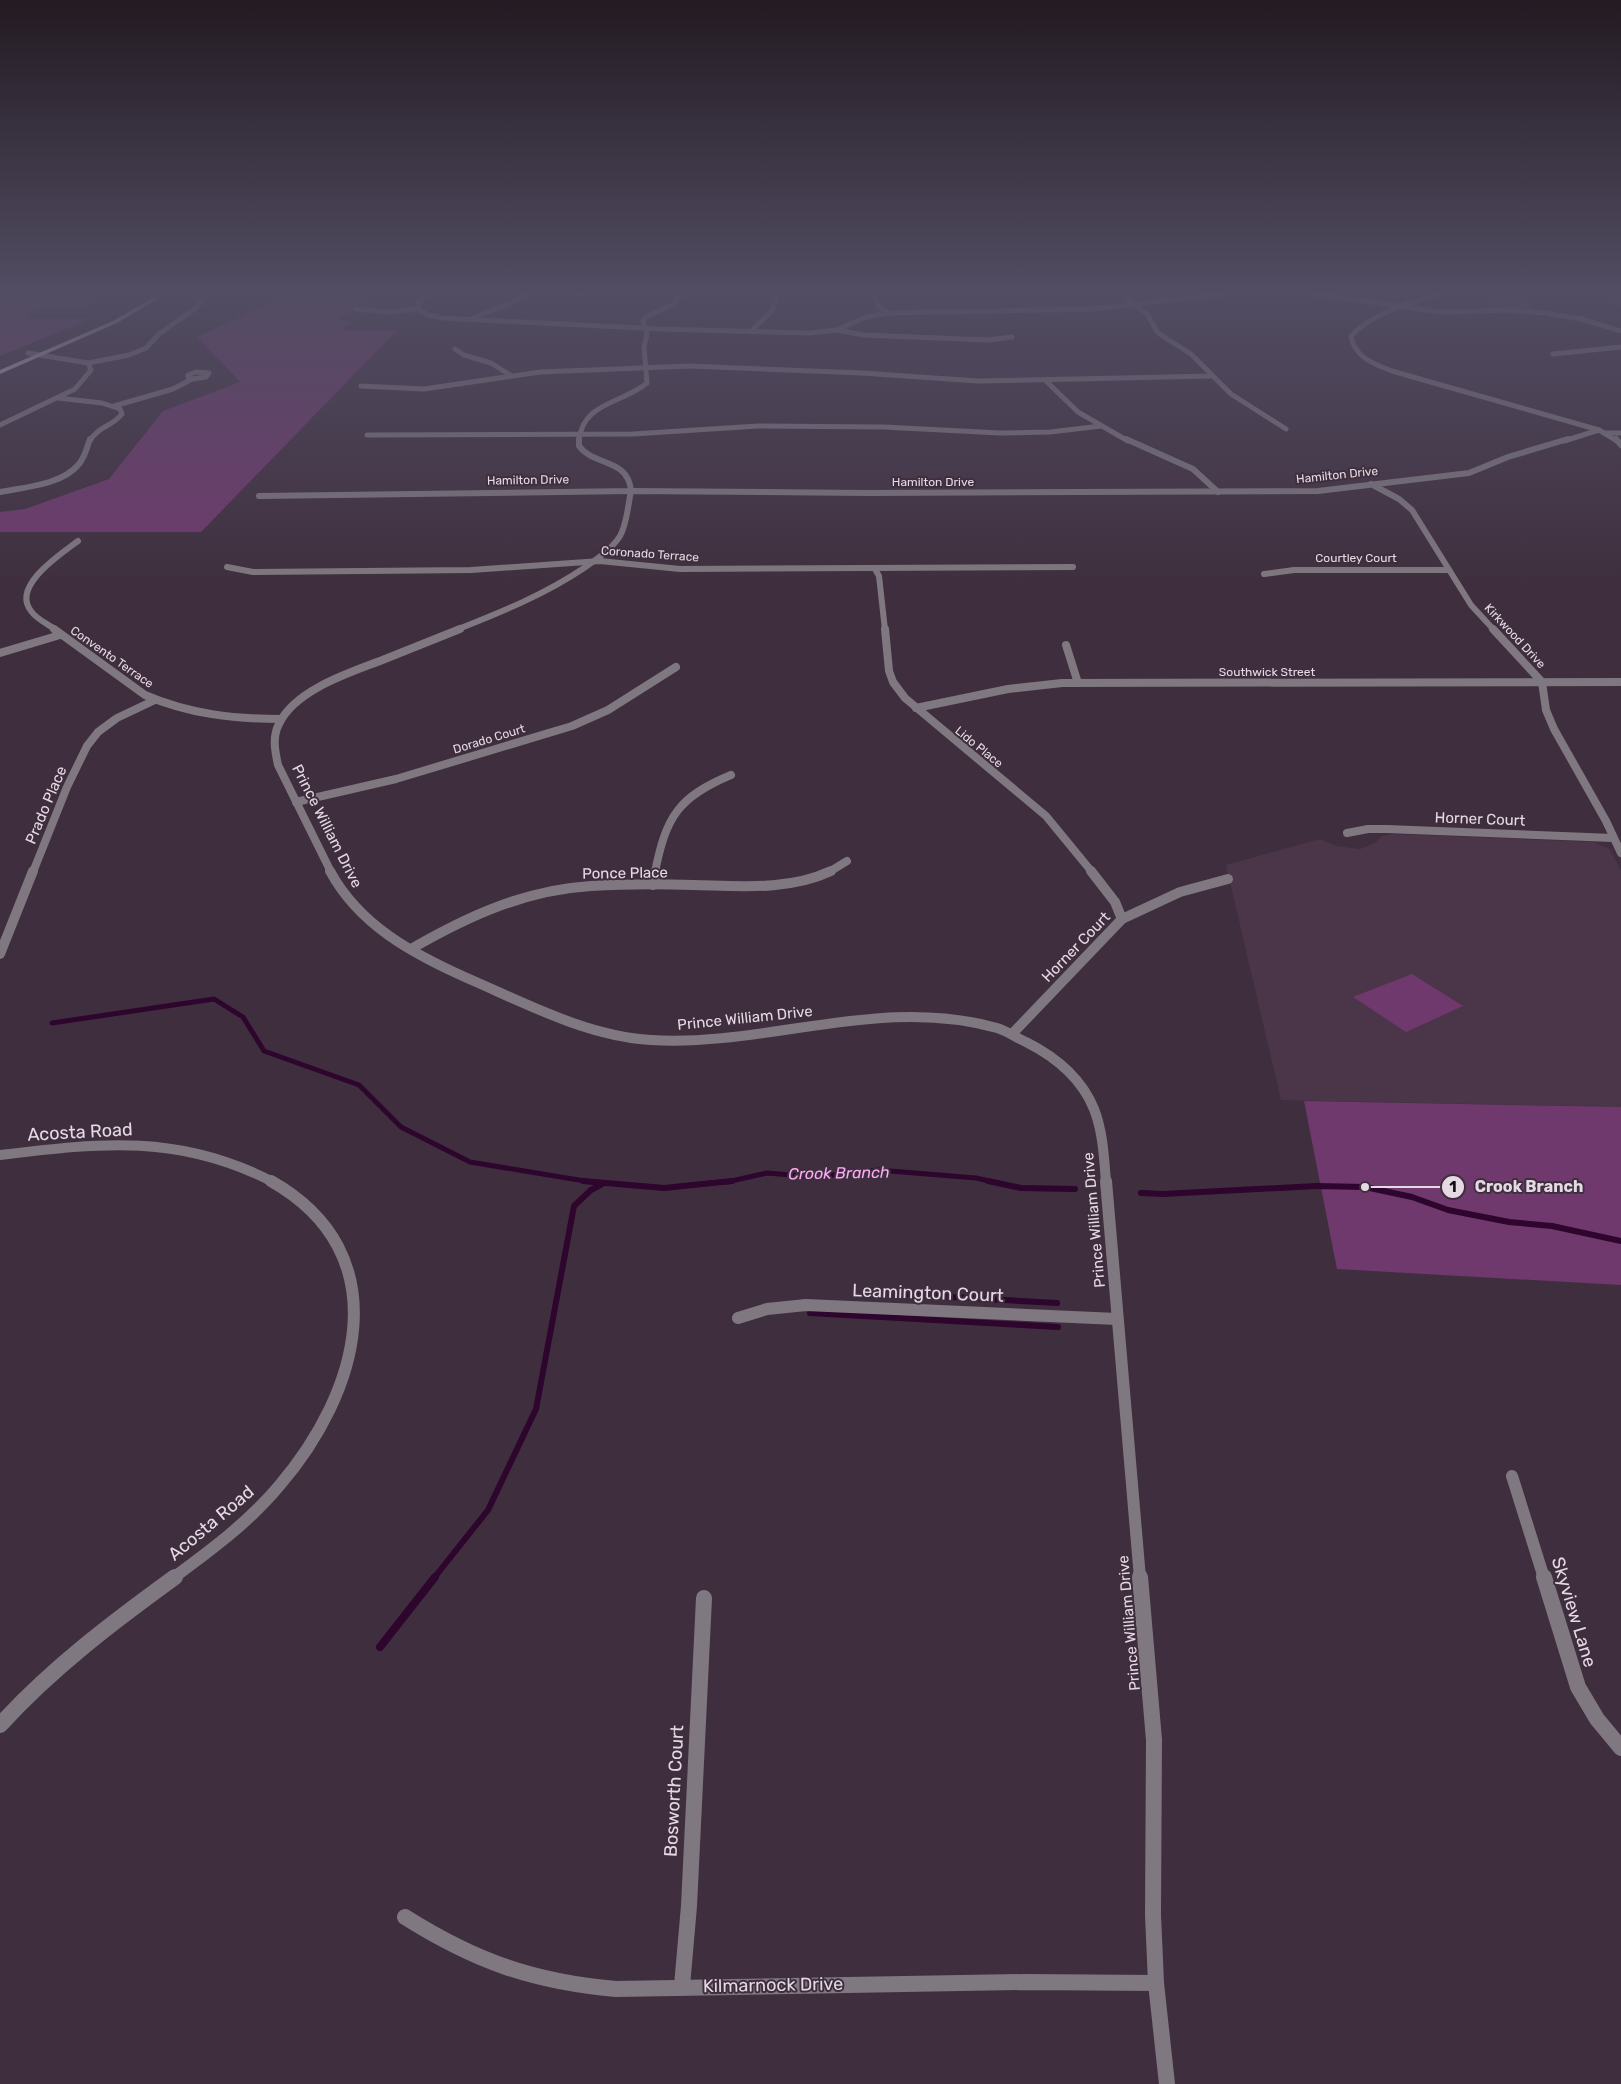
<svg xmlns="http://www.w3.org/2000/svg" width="1621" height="2084" font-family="Rubik,sans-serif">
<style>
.built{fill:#4b3549}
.green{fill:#70396d}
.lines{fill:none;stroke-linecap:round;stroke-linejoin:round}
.stream-far2{stroke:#2d052d;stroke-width:5}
.stream-far1{stroke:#2d052d;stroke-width:6}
.stream{stroke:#2d052d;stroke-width:8}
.minor-far5{stroke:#807880;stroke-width:5}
.minor-far4{stroke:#807880;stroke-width:6}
.minor-far3{stroke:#807880;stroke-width:8}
.minor-far2{stroke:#807880;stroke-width:10}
.minor-far1{stroke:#807880;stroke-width:12}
.minor{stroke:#807880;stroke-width:16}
.tertiary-far5{stroke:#807880;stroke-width:5}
.tertiary-far4{stroke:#807880;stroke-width:6}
.tertiary-far3{stroke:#807880;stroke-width:8}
.tertiary-far2{stroke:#807880;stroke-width:10}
.tertiary-far1{stroke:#807880;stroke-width:12}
.tertiary{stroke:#807880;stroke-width:16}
.primary{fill:#cbbaca;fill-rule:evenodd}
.labels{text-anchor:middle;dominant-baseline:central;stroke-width:4;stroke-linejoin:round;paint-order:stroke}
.far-street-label{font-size:12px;fill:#e5dae4;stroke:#3f2f3e}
.street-label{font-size:15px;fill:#e5dae4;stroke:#3f2f3e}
.water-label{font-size:16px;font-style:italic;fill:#feabf9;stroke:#3f2f3e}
.near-street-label{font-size:18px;fill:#e5dae4;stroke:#3f2f3e}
.leader{fill:none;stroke:#e5dae4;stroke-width:2}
.callout-dot{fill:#e5dae4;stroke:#3f2f3e;stroke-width:2}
.mark-label{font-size:15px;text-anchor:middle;font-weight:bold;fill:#111}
.callout-label{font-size:16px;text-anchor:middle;font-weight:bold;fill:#e5dae4;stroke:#3f2f3e;stroke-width:4;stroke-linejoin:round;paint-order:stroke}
</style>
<rect width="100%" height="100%" fill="#3f2f3e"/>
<polygon class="built" points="1393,834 1593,842 1609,849 1621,870 1621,1107 1281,1100 1226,865 1320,839 1336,846 1360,849 1375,843 1382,836"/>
<g class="green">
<path d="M 0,292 L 138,292 C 127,298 119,294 108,297 C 102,298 97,304 91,305 C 73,307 40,302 27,316 L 33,319 L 90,319 L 0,356 Z"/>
<polygon points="293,292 380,292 338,320 353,322 342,330 397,330 201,532 0,532 0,512 25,509 109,479 163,411 240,382 197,337"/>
<polygon points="1477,292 1530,292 1530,308 1499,307"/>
<polygon points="1563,292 1621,292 1621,305"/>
<polygon points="1412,974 1463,1006 1406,1032 1353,997"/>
<polygon points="1304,1101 1621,1107 1621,1285 1337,1269"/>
</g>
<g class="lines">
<g class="stream-far2">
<polyline points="52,1023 214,999 243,1017 264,1051 359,1085 401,1127 470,1162 591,1182"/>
<polyline points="727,1182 767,1173 815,1177 878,1170 976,1178 994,1182"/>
</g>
<g class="stream-far1">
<polyline points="583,1181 664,1188 732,1181"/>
<polyline points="988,1181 1021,1188 1075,1189"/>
<polyline points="1141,1193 1163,1194 1316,1186 1365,1187 1412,1197 1448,1210 1509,1222 1552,1226 1621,1241"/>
<polyline points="880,1293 1057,1303"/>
<polyline points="810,1313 1058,1327"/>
<polyline points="434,1578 488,1510 536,1409 574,1206 591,1190 602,1184"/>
</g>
<polyline class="stream" points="380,1647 435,1577"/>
<g class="minor-far5">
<polyline points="429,292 419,303 418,309 428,315 443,318 661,329 810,333 837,330 866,317 888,313 1092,309 1239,292"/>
<polyline points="527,292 545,292"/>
<polyline points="551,292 584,294"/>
<polyline points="873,292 878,306 888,313"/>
<polyline points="1118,292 1147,314 1158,333 1191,354 1231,394 1286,429"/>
<polyline points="1302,292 1441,312 1510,310 1544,313 1581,319 1621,331"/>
<polyline points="356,309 388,312 418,309"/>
<path d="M 472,319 C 489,308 514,307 527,292"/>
<polyline points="752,330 772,311 778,292"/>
<polyline points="837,330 864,335 988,340 1012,337"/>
<polyline points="455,349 464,355 491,363 510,375"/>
<polyline points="1553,354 1621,347"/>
<polyline points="88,363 129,355 146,348 159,334 193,310 211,292"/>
<polygon points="196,372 209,373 206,377 192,379 188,377 188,375"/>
<polyline points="1046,381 1078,412 1128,441"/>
<polyline points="361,386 424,389 540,372 689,366 862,373 978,381 1212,376"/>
<path d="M 58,398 L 102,403 L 120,409 L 122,414 C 113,426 97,427 90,441"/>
<polyline points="114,406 173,389 192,379"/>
<polyline points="0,425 75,389 91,370 88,363 28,353"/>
<polyline points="1606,433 1621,433"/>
<polyline points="367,435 633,434 758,426 884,427 1000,433 1050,432 1101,426"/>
<path d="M 579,441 C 582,402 624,403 647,383 L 644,347 L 647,334 L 643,321 L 646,317 L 673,304 L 684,292"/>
</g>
<g class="minor-far4">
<polyline points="1126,439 1193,469 1218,492"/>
<polyline points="1371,484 1399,499 1412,510 1471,605 1494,630"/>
<path d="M 0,492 C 25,487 62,485 79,464 C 85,457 87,447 90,439"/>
<path d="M 259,496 L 631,491 C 628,458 595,467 579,446 L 579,439"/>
<polyline points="227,567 253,572 471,570 600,561 680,569 1073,567"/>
<polyline points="875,569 879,576 885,630"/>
<polyline points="1264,574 1294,570 1449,570"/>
<path d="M 56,630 C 48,624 36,619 31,611 C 11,586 61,554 78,541"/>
</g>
<g class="minor-far3">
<path d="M 54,629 L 145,695 C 189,714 234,719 281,719"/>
<polyline points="885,629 889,671 893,682 905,698 1046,816 1092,872"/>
<polyline points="1493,629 1542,682 1546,710 1554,729 1606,821 1621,853"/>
<polyline points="1066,645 1078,683"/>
<polyline points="0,653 60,635"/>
<polyline points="916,708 1008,689 1062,683 1621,682"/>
<polyline points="296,802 396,779 572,726 608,710 676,667"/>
<polyline points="1347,833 1368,829 1387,829 1613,838"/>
<polyline points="33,872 67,787 87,746 98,732 117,718 155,700"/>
<path d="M 655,872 C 666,817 678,797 731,775"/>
<polyline points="829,872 847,861"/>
</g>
<g class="minor-far2">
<polyline points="1091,871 1115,902 1122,919"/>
<polyline points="653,885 656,871"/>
<path d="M 411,949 C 468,916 525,890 591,886 C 625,884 659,884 693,885 C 740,886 788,891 831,871"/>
<polyline points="0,954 33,871"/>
<polyline points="1013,1033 1122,919 1180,892 1228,879"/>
<path d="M 0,1155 C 100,1143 179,1133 273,1182"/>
</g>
<g class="minor-far1">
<polyline points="738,1318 767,1309 806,1305 1117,1319"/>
<polyline points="1512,1476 1544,1578"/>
<path d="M 173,1578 C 211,1550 249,1522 279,1486 C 359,1393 400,1254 271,1181"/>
</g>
<g class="minor">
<polyline points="1544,1577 1578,1687 1597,1719 1621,1748"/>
<path d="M 0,1725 C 52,1668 113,1622 175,1577"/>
<path d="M 405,1917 C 475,1961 533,1982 616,1989 L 1025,1982 L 1156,1983"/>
<polyline points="682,1986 689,1906 704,1598"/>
</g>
<g class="tertiary-far5">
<path d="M 1446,292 C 1414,302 1374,311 1351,336 C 1354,357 1374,364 1392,371 L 1599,430 L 1617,441"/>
<polyline points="1564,441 1599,430"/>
</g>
<g class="tertiary-far4">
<polyline points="1616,439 1621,445"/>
<path d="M 456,630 C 501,612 544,595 584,568 C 597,559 612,549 620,536 C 627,524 628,505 631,491 L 870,493 L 1318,491 L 1469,473 L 1508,457 L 1568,439"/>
</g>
<path class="tertiary-far3" d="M 331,872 L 278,765 C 275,751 272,737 279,724 C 295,689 352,672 385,659 C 410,649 435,639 460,629"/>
<path class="tertiary-far2" d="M 330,871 C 359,925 413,954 467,978 C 525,1003 586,1036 651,1040 C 767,1047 881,995 997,1028 C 1007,1031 1017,1038 1026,1042 C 1056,1057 1081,1077 1094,1109 C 1103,1132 1104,1157 1106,1182"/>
<polyline class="tertiary-far1" points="1106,1181 1140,1578"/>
<polyline class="tertiary" points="1140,1577 1154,1740 1153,1915 1156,1983 1167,2084"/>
<polygon class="primary" points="163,292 169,292 117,323 0,374 0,370 113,321"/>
</g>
<linearGradient id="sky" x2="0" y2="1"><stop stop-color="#231a22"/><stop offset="0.5" stop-color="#524d63"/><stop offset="1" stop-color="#524d63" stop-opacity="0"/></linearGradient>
<rect width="1621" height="584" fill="url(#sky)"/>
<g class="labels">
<g class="far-street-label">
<text transform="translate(1337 475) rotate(-6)">Hamilton Drive</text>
<text transform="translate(528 480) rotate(-1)">Hamilton Drive</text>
<text x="933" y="482">Hamilton Drive</text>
<text transform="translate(650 554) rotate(4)">Coronado Terrace</text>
<text x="1356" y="558">Courtley Court</text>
<text transform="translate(1515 636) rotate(47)">Kirkwood Drive</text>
<text transform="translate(112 657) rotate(35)">Convento Terrace</text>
<text x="1267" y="672">Southwick Street</text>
<text transform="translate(489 739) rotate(-17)">Dorado Court</text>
<text transform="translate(979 747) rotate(39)">Lido Place</text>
</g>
<g class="street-label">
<text transform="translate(46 805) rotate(-67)">Prado Place</text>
<text transform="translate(1480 819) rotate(2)">Horner Court</text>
<text transform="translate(327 826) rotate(63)">Prince William Drive</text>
<text transform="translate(625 873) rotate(-1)">Ponce Place</text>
<text transform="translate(1076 947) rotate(-46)">Horner Court</text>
<text transform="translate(745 1018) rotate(-6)">Prince William Drive</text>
<text transform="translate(1094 1220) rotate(-95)">Prince William Drive</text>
<text transform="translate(1129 1623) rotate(-95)">Prince William Drive</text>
</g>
<g class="water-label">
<text transform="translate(839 1173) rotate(-1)">Crook Branch</text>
</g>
<g class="near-street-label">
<text transform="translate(80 1132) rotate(-3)">Acosta Road</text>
<text transform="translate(928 1293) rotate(2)">Leamington Court</text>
<text transform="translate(211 1523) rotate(-40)">Acosta Road</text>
<text transform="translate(1574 1612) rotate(73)">Skyview Lane</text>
<text transform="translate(674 1791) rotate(-87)">Bosworth Court</text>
<text transform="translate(773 1985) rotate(-1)">Kilmarnock Drive</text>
</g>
</g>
<path class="leader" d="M1365 1187L1453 1187"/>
<g class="callout-dot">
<circle cx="1365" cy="1187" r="5"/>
<circle cx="1453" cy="1187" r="12"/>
</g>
<g class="mark-label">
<text x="1453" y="1192">1</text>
</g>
<g class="callout-label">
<text x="1529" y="1192">Crook Branch</text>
</g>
</svg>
